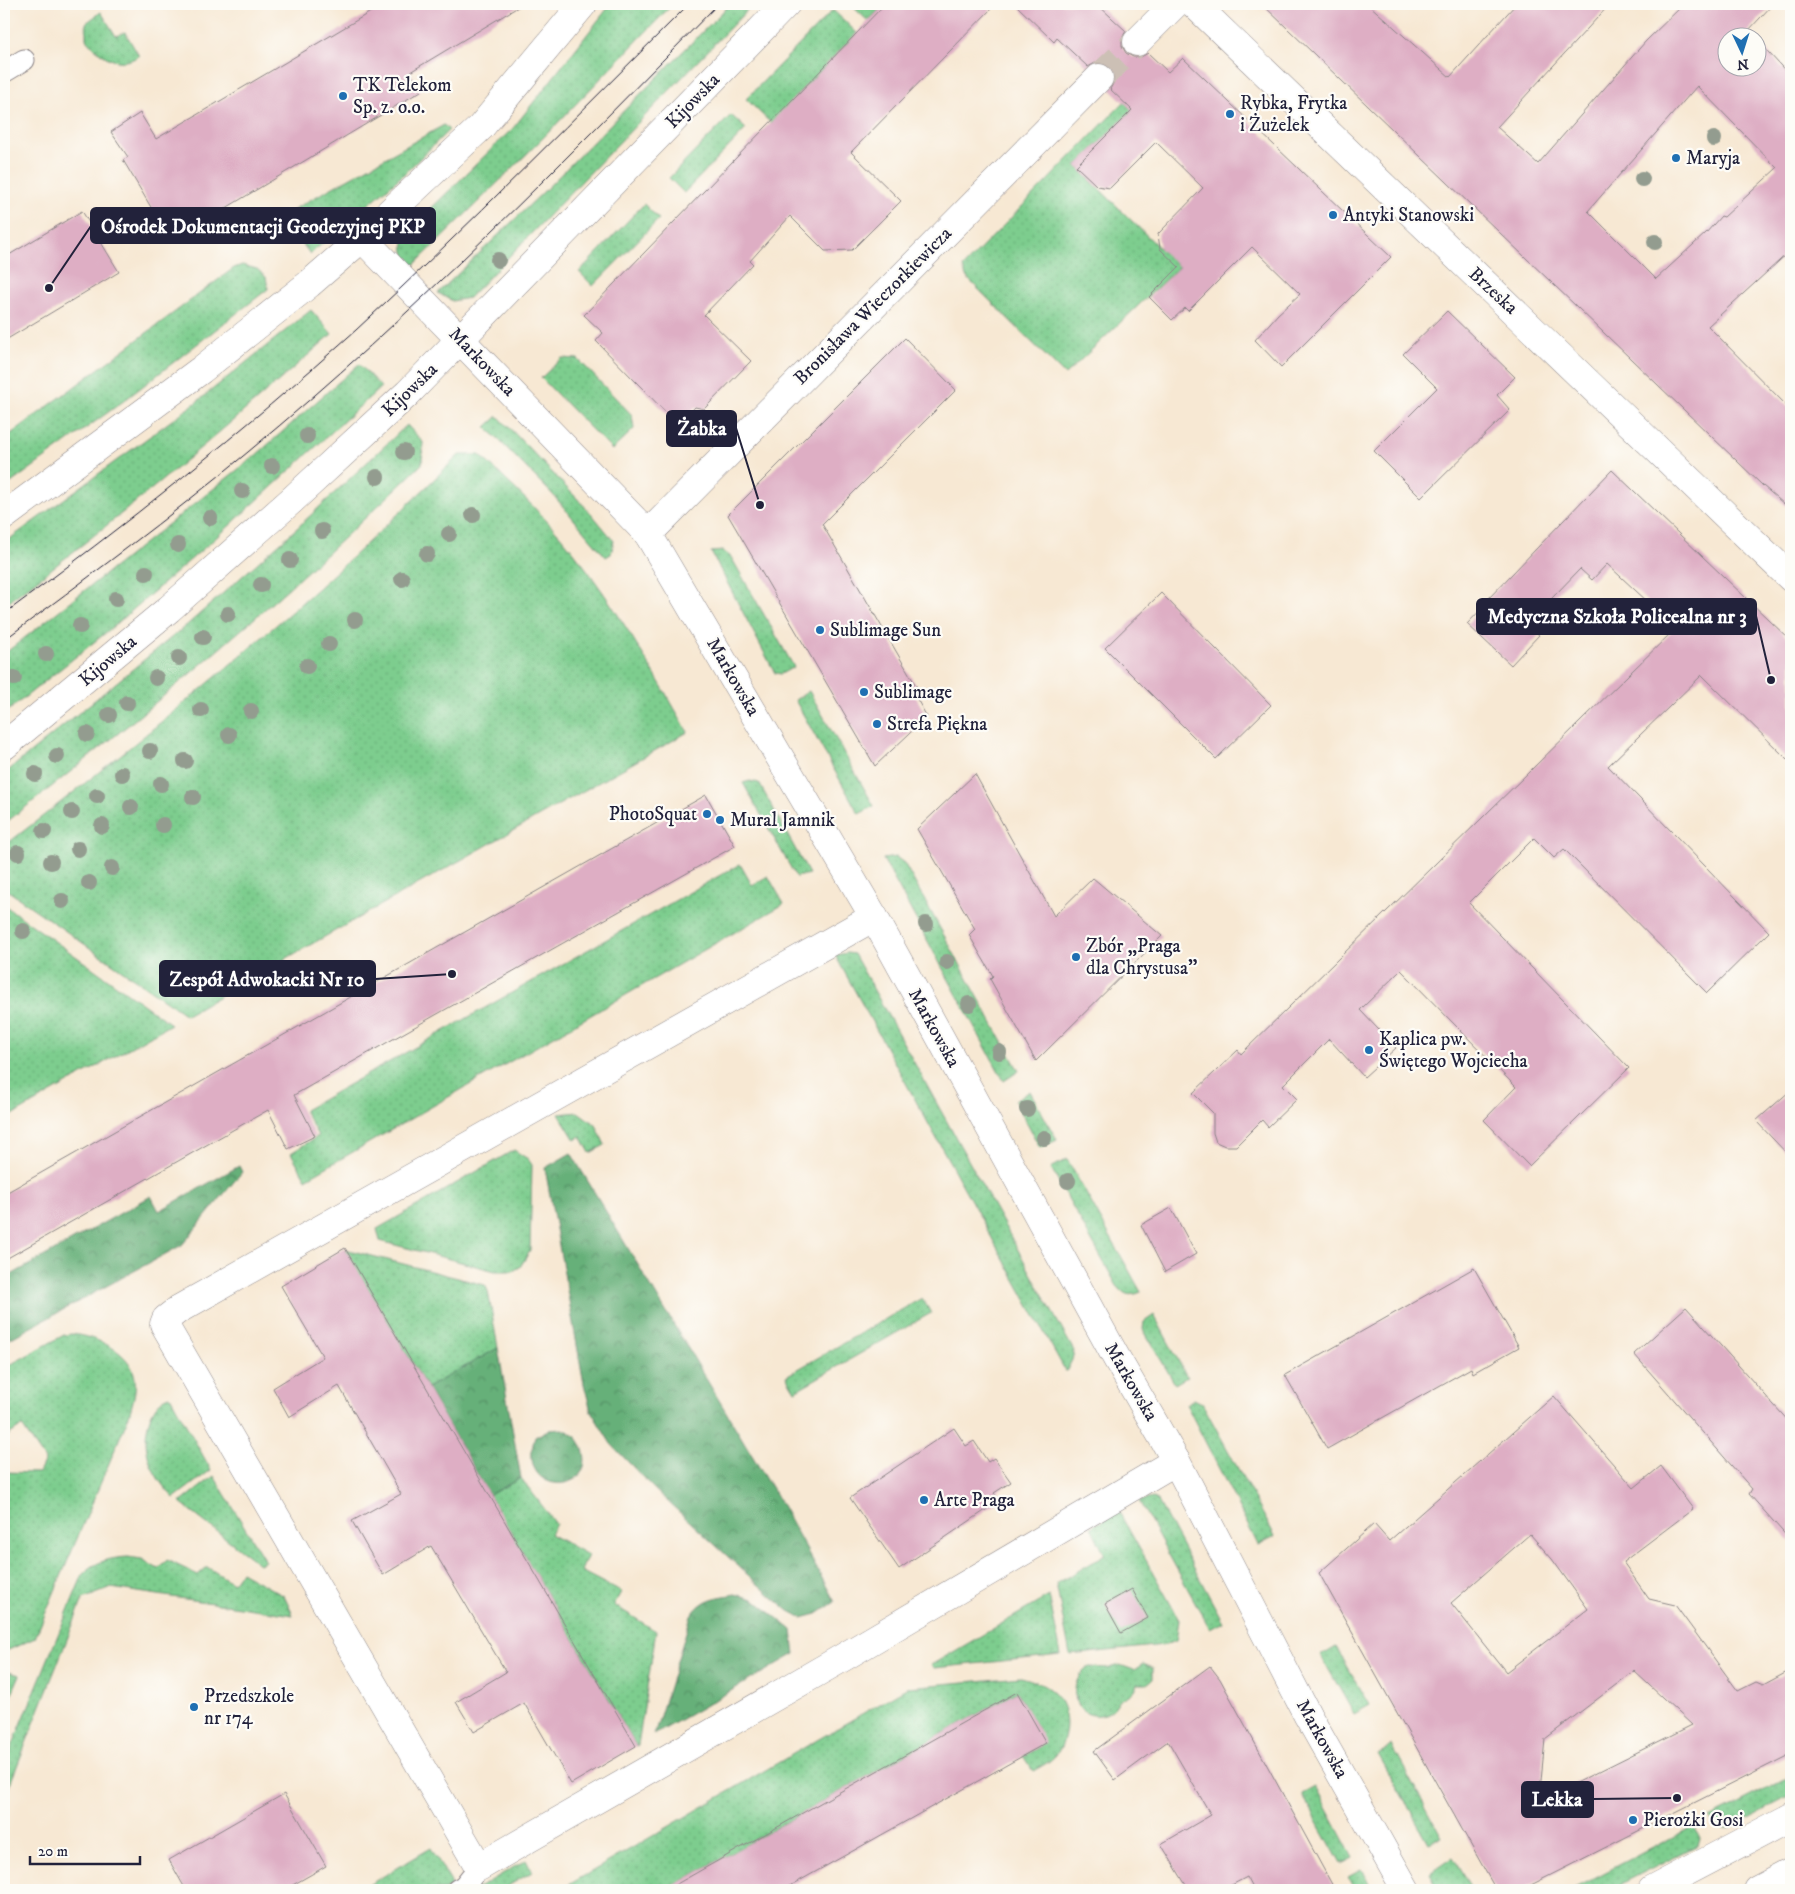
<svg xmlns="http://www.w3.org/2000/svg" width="1795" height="1894" font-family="'IM FELL DW Pica',serif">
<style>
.grass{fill:url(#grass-dots);stroke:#507864}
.forest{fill:url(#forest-crowns);stroke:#44695a}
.building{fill:#deaec4;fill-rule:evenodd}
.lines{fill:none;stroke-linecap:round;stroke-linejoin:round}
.minor-tunnel{stroke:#ccc0b5;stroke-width:28;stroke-dasharray:28 14;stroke-linecap:butt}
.service-casing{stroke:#8c8587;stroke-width:23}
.minor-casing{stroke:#8c8587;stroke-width:29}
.tertiary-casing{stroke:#8c8587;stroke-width:29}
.service{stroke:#fff;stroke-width:21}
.minor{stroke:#fff;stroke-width:28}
.tertiary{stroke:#fff;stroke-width:28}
.tram{stroke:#22223b;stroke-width:1}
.tree{fill:#939c8f}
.poi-dot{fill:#1f6fb2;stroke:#fdfcf7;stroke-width:2}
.labels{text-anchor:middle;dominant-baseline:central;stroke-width:4.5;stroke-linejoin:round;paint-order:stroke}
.poi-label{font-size:19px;fill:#22223b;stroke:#fdfcf7;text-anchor:start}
.street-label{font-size:19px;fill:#22223b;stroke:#fdfcf7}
.leader{fill:none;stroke:#22223b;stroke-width:2}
.callout-dot{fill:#22223b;stroke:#fdfcf7;stroke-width:2}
.callout{fill:#22223b;stroke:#22223b;stroke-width:2}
.callout-label{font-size:20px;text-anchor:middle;font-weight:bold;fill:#fff}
</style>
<defs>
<pattern id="grass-dots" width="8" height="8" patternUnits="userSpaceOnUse" patternTransform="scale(1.25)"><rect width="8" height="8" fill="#7dcd8e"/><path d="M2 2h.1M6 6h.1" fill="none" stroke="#6cb07b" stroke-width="1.8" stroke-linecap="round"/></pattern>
<pattern id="forest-crowns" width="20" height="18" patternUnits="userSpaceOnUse" patternTransform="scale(1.25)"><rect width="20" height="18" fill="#66b079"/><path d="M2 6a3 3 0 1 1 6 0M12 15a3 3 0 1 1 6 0" fill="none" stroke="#548f64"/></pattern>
</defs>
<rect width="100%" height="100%" fill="#fdfcf7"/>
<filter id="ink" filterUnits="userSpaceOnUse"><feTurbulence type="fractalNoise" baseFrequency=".02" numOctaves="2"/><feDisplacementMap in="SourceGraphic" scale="10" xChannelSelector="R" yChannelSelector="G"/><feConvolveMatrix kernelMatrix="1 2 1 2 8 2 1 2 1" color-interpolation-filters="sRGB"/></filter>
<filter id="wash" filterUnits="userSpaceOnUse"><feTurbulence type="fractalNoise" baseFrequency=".0096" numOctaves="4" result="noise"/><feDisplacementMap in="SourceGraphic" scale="20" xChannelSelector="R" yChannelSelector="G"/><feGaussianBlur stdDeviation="1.12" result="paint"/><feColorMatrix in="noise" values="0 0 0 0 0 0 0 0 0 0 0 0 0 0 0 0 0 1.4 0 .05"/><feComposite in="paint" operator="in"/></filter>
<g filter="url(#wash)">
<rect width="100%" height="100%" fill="#f7e8d3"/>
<g class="grass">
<path d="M 611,4 L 673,4 L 542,139 L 412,267 C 402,257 403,246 405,234 L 514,127 Z"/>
<polygon points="730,4 753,4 469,298 452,301 438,293 541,194"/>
<polygon points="850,4 885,4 868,21"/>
<polygon points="833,10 857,33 796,96 778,130 746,99"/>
<path d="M 101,12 L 116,36 L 125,32 L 139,56 C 117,69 101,56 86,39 L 86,23 Z"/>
<polygon points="1124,102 1132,110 1076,166 1179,267 1065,375 966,277 963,267"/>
<polygon points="731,115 746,129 684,193 669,178"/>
<polygon points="444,125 449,130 403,175 310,254 297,236 294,209"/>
<polygon points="644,204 659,219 593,286 579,272"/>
<polygon points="242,265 257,269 266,277 268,289 125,400 4,488 4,439 234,268"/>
<path d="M 311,310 L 332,334 C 226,428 118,520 4,605 L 4,543 L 198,401 Z"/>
<polygon points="562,358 578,359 632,415 634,429 612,450 541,378"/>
<polygon points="359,364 381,387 226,529 113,627 4,714 4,654 255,456"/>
<polygon points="498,416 591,513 614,541 611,554 606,557 554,496 486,427"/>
<path d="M 407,425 L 423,442 L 422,464 C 289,593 150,711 4,824 L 4,774 L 188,624 L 297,528 Z"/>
<path d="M 459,455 L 480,455 C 512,486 545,516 573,551 C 617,608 652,669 688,732 L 186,1015 L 4,888 L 4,846 C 122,756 237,662 347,562 C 385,527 422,491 459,455 Z"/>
<polygon points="723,551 731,557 794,667 781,674 775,673 711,552"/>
<polygon points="809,691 874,806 859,814 795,700"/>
<polygon points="750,781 759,783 809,874 796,877 743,783"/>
<polygon points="896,857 904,863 1019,1071 1004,1081 883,859"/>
<polygon points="740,864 752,885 768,876 784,904 306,1179 291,1153 318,1136 304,1110"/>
<polygon points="4,905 171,1024 4,1120"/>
<polygon points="847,953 854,954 1074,1351 1072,1360 1066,1372 835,955"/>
<polygon points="1030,1091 1057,1140 1040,1148 1015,1101"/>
<polygon points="578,1112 596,1125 605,1145 590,1153 581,1136 575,1140 559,1114"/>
<polygon points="514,1150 528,1159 532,1165 530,1251 520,1267 513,1271 495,1271 380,1241 377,1229"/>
<path d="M 1067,1159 L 1141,1292 C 1129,1297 1125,1295 1117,1286 L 1051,1168 Z"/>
<polygon points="345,1249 485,1285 488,1291 498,1348 427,1388"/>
<polygon points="922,1298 931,1313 795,1391 786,1376"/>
<polygon points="1154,1315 1187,1377 1175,1384 1143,1329 1144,1322"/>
<path d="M 72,1334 C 96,1337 131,1351 135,1378 C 137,1391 132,1404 129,1416 L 35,1638 L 4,1652 L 4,1472 L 39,1473 L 45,1460 L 22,1426 L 4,1438 L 4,1368 L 64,1335 Z"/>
<path d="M 170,1396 L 211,1470 L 174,1498 C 152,1476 139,1448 150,1418 C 154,1407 160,1399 170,1396 Z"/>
<polygon points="1194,1399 1202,1403 1275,1536 1258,1545 1186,1404"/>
<polygon points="214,1476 265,1561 259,1564 180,1503"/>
<polygon points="521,1478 556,1524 550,1534 588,1555 581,1571 621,1592 614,1605 656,1631 638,1745 636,1746 489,1495"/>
<polygon points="1153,1498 1158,1501 1223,1622 1210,1629 1139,1501"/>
<polygon points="1119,1512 1179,1619 1176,1641 1164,1645 1070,1655 1056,1584 1105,1555 1091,1527"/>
<path d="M 128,1557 L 142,1559 L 158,1569 L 167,1560 L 198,1575 L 207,1567 L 233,1583 L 241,1572 L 284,1596 L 293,1615 L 111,1588 L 83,1599 L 4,1799 L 4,1766 L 83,1574 C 96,1561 110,1558 128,1557 Z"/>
<polygon points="1049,1596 1061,1655 934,1668 931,1665"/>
<polygon points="1336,1647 1370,1705 1354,1714 1321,1656"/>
<path d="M 1143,1664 L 1153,1668 L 1153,1679 L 1147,1684 L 1138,1684 C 1134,1694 1130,1694 1122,1699 C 1116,1703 1114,1711 1105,1714 C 1075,1723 1063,1684 1089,1667 L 1110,1668 L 1120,1665 L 1134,1670 Z"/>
<polygon points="4,1671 20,1675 4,1711"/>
<path d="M 1021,1677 C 1033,1680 1046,1685 1055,1694 C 1070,1710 1069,1740 1055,1756 C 1050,1762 1040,1767 1033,1771 L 1023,1756 L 1045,1743 L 1017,1692 L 666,1890 L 560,1890 L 908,1687 Z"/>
<polygon points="1392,1746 1442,1837 1429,1843 1378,1754"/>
<polygon points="1791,1776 1791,1795 1729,1828 1718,1828 1711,1817"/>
<polygon points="1315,1787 1353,1858 1341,1864 1302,1794"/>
<polygon points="1694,1826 1700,1838 1698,1845 1609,1890 1571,1890"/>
<polygon points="431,1848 451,1882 451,1886 445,1890 360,1890"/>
<polygon points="1453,1857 1472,1890 1439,1890 1430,1873"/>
<polygon points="526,1860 532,1872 501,1890 475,1890"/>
<polygon points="1361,1870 1373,1890 1355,1890 1348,1877"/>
</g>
<g class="forest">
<polygon points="571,1153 783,1507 835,1602 817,1614 802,1618 789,1611 772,1597 654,1489 611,1444 591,1411 584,1384 545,1168"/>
<polygon points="239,1166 242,1172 182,1245 4,1342 4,1279 151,1196 159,1211"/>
<polygon points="498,1348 521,1478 489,1495 427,1388"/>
<path d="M 563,1429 C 575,1434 581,1440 584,1453 C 594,1495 515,1497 535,1437 L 548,1430 Z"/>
<path d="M 735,1594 L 754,1599 L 792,1630 L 795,1654 L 654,1735 L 691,1616 C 703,1598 714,1598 735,1594 Z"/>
</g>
<g id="blocks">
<g class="building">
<polygon points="384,4 523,4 410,72 421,91 171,241 123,160 128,157 111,132 140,113 156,139"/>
<polygon points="885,4 996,4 851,152 901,201 852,250 825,251 790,216 750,261 753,264 704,315 751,361 704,409 695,407 678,425 596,341 603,333 584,315"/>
<polygon points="1015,4 1097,4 1126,31 1122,38 1122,46 1126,53 1133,57 1141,57 1148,53 1168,72 1183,58 1391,257 1281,367 1255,340 1278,314 1300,294 1252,247 1188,311 1185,308 1172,320 1149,297 1179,267 1160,249 1158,234 1203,188 1156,142 1110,188 1097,186 1076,166 1132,110 1110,89 1114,82 1114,74 1110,67 1102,63 1095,63 1088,67 1057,38 1054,42"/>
<path d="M 1262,4 L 1368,4 L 1450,77 L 1516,4 L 1610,4 L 1497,127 L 1538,164 L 1646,41 L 1684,4 L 1773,4 L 1748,31 L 1754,38 L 1728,38 L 1728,68 L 1758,68 L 1758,41 L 1791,77 L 1791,250 L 1708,326 L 1791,410 L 1791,510 L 1763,486 ZM 1697,86 L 1777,168 L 1724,217 L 1721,216 L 1706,233 L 1656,279 L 1588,211 Z"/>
<polygon points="82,211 119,272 4,341 4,258"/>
<polygon points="1447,311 1515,377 1497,395 1510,410 1421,498 1374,451 1437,388 1403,354"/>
<polygon points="905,338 956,390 822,524 918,689 913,692 927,717 875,766 728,515"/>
<polygon points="1612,470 1791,641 1791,763 1702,675 1608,766 1769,932 1707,993 1564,849 1554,858 1534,838 1469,903 1629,1068 1529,1166 1484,1120 1516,1087 1401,970 1360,1010 1396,1048 1364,1077 1329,1039 1283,1085 1297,1099 1268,1127 1262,1120 1236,1146 1225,1146 1216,1142 1213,1133 1213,1113 1193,1093 1238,1050 1241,1054 1676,628 1607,564 1592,580 1580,569 1527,624 1539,635 1511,665 1467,624 1490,600 1488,599"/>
<polygon points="1161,593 1271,705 1216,759 1105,648"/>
<polygon points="975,774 1054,916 1093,878 1162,936 1036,1061 990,979 993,976 969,935 975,929 917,829"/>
<polygon points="706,795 735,846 294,1095 315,1136 288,1149 268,1110 4,1260 4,1194"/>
<polygon points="1791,1090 1791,1158 1756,1121"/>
<polygon points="1171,1208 1196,1254 1165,1272 1141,1225"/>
<polygon points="345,1248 636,1746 571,1784 524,1703 474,1732 456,1702 506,1672 431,1546 383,1575 365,1544 352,1521 401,1494 339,1386 289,1417 273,1388 323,1357 281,1286"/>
<polygon points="1474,1268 1519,1347 1473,1373 1471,1368 1327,1449 1285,1375"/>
<polygon points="1686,1307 1791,1424 1791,1541 1749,1494 1752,1489 1634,1354"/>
<path d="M 1554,1396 L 1634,1488 L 1661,1466 L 1693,1509 L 1623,1562 L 1649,1599 L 1675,1605 L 1738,1691 L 1756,1682 L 1763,1685 L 1791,1670 L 1791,1754 L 1521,1890 L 1496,1890 L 1319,1573 L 1374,1524 L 1389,1541 ZM 1530,1534 L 1552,1559 L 1588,1609 L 1506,1672 L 1451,1603 ZM 1634,1671 L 1692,1725 L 1539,1801 L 1545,1739 Z"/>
<polygon points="954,1428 966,1446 974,1441 988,1462 994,1458 1011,1482 994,1493 999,1501 899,1569 850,1498"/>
<polygon points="1132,1589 1148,1618 1121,1633 1105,1604"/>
<polygon points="1210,1666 1220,1679 1335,1890 1254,1890 1247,1877 1222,1890 1189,1890 1161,1844 1211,1815 1168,1741 1115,1780 1094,1751"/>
<polygon points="1017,1692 1046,1743 783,1890 666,1890"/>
<polygon points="284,1794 326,1866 284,1890 186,1890 169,1860"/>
</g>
</g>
</g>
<g filter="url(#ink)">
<use href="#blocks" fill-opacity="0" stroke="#8c8587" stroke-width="1"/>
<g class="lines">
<polyline class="minor-tunnel" points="1099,78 1137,42"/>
<defs>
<g id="service">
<polyline points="4,72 24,60"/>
<polyline points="457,1890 464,1886 479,1867"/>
</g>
<g id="minor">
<polyline points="1194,4 1791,578"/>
<polyline points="1137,42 1175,4"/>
<polyline points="362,238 648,534 874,917 1117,1359 1176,1461 1308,1716 1406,1890"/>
<polyline points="648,534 1099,78"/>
<polyline points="874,917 179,1309 166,1319 164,1324 479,1867 837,1661 1176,1461"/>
</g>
<g id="tertiary">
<polyline points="4,516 201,370 309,284 362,238 481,127 583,4"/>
<polyline points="4,746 169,609 292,500 408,393 786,4"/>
<polyline points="1652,1890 1791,1817"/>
<polyline points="1757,1890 1791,1872"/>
</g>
</defs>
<use href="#service" class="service-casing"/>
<use href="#minor" class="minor-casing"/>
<use href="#tertiary" class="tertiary-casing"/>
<use href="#service" class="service"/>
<use href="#minor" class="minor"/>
<use href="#tertiary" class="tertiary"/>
<g class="tram">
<path d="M 4,614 C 125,525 244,431 356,330 C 470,225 579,113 689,4"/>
<path d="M 4,640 C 86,579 169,518 248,452 C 415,314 567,158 718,4"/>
</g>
</g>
<g class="tree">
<circle cx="1714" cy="139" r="8"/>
<circle cx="1642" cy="179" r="8"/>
<circle cx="1655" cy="242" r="8"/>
<circle cx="498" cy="260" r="8"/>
<circle cx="307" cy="436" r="8"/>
<circle cx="404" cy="452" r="8"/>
<circle cx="272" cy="466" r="8"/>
<circle cx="377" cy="477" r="8"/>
<circle cx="242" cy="491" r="8"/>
<circle cx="473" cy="515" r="8"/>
<circle cx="210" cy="518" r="8"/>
<circle cx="322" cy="531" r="8"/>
<circle cx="449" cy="534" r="8"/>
<circle cx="178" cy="545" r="8"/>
<circle cx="427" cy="554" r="8"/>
<circle cx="290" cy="560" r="8"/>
<circle cx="146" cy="573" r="8"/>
<circle cx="402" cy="579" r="8"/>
<circle cx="261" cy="585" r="8"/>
<circle cx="116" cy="599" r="8"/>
<circle cx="228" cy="614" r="8"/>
<circle cx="355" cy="620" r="8"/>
<circle cx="80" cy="626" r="8"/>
<circle cx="203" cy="637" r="8"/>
<circle cx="329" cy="644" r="8"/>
<circle cx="46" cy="654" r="8"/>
<circle cx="179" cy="658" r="8"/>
<circle cx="307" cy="666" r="8"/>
<circle cx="14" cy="678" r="8"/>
<circle cx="156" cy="678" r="8"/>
<circle cx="127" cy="703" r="8"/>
<circle cx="201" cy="710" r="8"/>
<circle cx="251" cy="711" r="8"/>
<circle cx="109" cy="715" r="8"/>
<circle cx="87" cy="734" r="8"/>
<circle cx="229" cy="735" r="8"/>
<circle cx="150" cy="751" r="8"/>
<circle cx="57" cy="756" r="8"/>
<circle cx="185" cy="761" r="8"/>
<circle cx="35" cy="774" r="8"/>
<circle cx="122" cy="774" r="8"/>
<circle cx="161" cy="784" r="8"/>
<circle cx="97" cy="796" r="8"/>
<circle cx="193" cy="797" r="8"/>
<circle cx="131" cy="807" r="8"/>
<circle cx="72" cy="812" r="8"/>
<circle cx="163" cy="825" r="8"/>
<circle cx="102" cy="826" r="8"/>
<circle cx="44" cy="831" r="8"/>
<circle cx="78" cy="849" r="8"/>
<circle cx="18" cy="853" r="8"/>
<circle cx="51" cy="862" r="8"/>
<circle cx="112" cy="868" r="8"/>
<circle cx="89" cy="883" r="8"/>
<circle cx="62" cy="901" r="8"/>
<circle cx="926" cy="924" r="8"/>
<circle cx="23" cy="931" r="8"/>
<circle cx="947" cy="962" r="8"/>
<circle cx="969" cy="1004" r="8"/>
<circle cx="999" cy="1052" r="8"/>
<circle cx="1027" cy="1109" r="8"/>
<circle cx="1044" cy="1138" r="8"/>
<circle cx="1068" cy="1181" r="8"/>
</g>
</g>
<g class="poi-dot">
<circle cx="343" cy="96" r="5"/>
<circle cx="1230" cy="114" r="5"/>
<circle cx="1676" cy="158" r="5"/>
<circle cx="1333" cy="215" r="5"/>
<circle cx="820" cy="630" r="5"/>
<circle cx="864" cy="692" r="5"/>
<circle cx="877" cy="724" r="5"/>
<circle cx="707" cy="814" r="5"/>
<circle cx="720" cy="820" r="5"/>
<circle cx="1076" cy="957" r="5"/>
<circle cx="1369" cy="1050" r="5"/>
<circle cx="924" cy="1500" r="5"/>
<circle cx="194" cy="1707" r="5"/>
<circle cx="1633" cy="1820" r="5"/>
</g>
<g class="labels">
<g class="poi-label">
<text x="353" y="85">TK Telekom<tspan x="353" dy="22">Sp. z. o.o.</tspan></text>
<text x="1240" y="103">Rybka, Frytka<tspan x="1240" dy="22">i Żużelek</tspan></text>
<text x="1686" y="158">Maryja</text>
<text x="1343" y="215">Antyki Stanowski</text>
<text x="830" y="630">Sublimage Sun</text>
<text x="874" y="692">Sublimage</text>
<text x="887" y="724">Strefa Piękna</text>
<text x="697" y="814" text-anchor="end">PhotoSquat</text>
<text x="730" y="820">Mural Jamnik</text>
<text x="1086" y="946">Zbór „Praga<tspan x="1086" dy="22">dla Chrystusa”</tspan></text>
<text x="1379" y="1039">Kaplica pw.<tspan x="1379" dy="22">Świętego Wojciecha</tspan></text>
<text x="934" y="1500">Arte Praga</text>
<text x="204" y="1696">Przedszkole<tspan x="204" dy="22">nr 174</tspan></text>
<text x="1643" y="1820">Pierożki Gosi</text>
</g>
<g class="street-label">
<text transform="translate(693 101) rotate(-46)">Kijowska</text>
<text transform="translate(1493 291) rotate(43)">Brzeska</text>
<text transform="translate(873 306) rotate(-45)">Bronisława Wieczorkiewicza</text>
<text transform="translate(482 362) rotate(46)">Markowska</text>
<text transform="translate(410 390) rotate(-44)">Kijowska</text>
<text transform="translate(108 661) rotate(-40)">Kijowska</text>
<text transform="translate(733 677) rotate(60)">Markowska</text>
<text transform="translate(934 1028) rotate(61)">Markowska</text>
<text transform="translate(1131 1382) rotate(60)">Markowska</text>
<text transform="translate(1322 1739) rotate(61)">Markowska</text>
</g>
</g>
<path class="leader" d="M49 288L91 226M760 505L736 428M1771 680L1756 616M452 974L375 979M1677 1798L1593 1799"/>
<g class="callout-dot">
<circle cx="49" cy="288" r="5"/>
<circle cx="760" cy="505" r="5"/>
<circle cx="1771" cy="680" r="5"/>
<circle cx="452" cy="974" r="5"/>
<circle cx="1677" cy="1798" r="5"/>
</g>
<g class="callout">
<rect x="91" y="208" width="344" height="35" rx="5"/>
<rect x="667" y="411" width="69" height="35" rx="5"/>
<rect x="1477" y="599" width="279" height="35" rx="5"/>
<rect x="160" y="961" width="215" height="35" rx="5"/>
<rect x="1522" y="1782" width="71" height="35" rx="5"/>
</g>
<g class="callout-label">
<text x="263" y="233">Ośrodek Dokumentacji Geodezyjnej PKP</text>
<text x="702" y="435">Żabka</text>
<text x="1617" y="623">Medyczna Szkoła Policealna nr 3</text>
<text x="267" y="986">Zespół Adwokacki Nr 10</text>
<text x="1557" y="1806">Lekka</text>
</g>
<rect width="1795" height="1894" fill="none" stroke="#fdfcf7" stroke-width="20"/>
<g transform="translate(1742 52) rotate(176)"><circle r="24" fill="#fdfcf7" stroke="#a5a5ac"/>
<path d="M0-4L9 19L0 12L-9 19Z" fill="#1f6fb2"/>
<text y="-8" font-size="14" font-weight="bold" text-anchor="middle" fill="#22223b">N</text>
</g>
<path d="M30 1856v8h110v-8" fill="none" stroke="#22223b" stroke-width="2.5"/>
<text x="38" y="1856" font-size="15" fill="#22223b" stroke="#fdfcf7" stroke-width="4" paint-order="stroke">20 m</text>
</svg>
